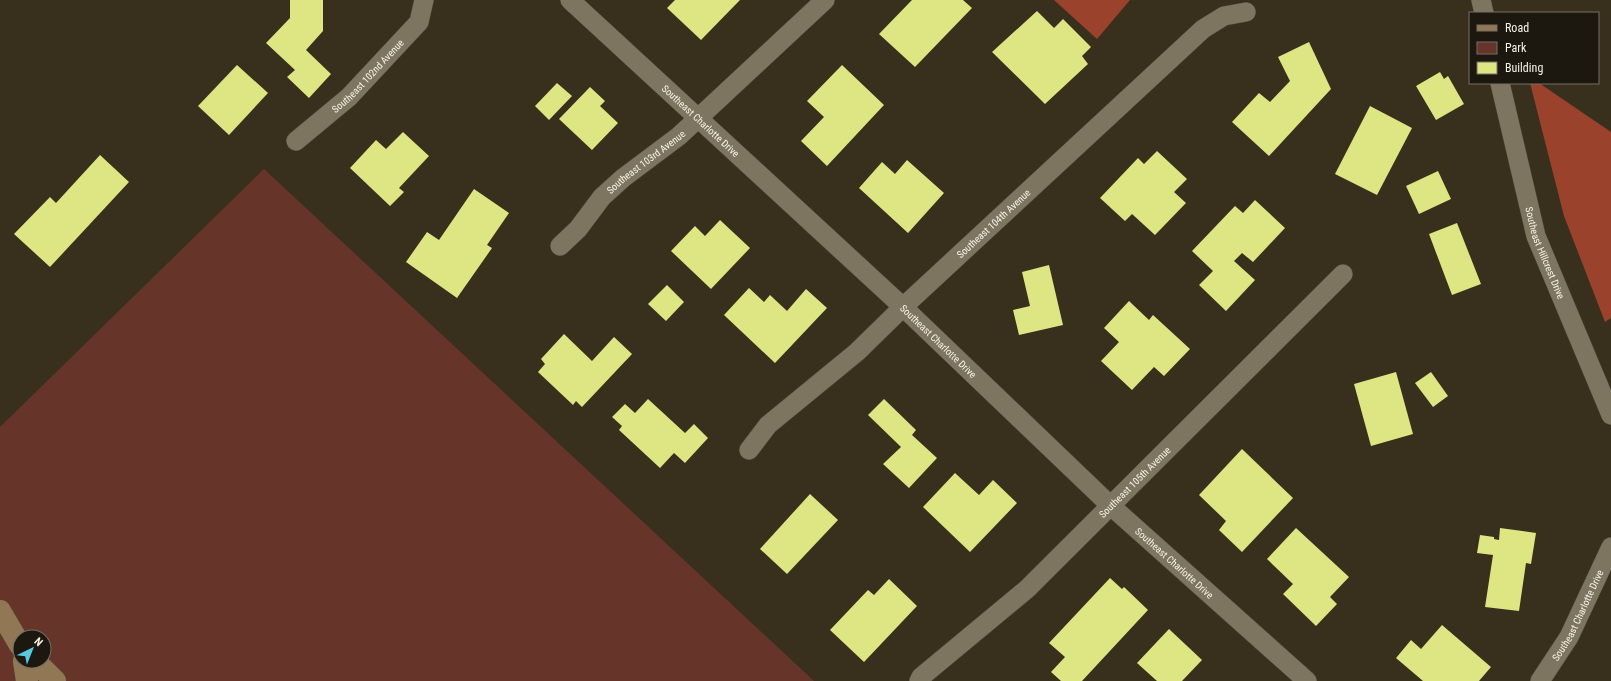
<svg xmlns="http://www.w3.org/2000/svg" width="1611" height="681" font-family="'Roboto Condensed',sans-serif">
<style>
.green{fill:#663428;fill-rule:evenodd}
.forest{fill:#9a422c}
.building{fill:#dee583}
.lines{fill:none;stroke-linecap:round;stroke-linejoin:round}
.street-casing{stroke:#534c3c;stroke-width:20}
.secondary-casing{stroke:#534c3c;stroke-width:23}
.street{stroke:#7e7560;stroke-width:19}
.secondary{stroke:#927754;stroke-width:22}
.labels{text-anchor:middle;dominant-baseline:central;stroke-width:4;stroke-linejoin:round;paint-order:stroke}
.street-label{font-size:10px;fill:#f7f2e7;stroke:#1c1810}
</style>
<rect width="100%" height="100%" fill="#38301d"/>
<path class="green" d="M 264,169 L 814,681 L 0,681 L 0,427 ZM 20,637 L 44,637 L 44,661 L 20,661 Z"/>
<g class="forest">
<polygon points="1054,0 1130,0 1097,39"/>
<polygon points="1530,83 1539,83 1611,132 1611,318 1605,322 1564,216"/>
</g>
<g class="building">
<polygon points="290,0 323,0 323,31 306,50 331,74 309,98 287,77 295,70 266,43 290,18"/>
<polygon points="675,0 740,0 701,40 667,8"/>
<polygon points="912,0 963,0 972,8 915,67 879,34"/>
<polygon points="1037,11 1054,28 1063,19 1091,47 1082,56 1088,64 1045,104 992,52"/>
<polygon points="1309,42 1331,89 1269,156 1232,122 1259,93 1270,102 1290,81 1278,57"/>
<polygon points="237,65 268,93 229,135 198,106"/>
<polygon points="842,65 884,105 827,166 801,141 824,117 807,101"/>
<polygon points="1440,72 1444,79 1448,76 1464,104 1436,120 1416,86"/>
<polygon points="557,83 572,96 549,120 535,106"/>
<polygon points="590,87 605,101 600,106 618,123 592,150 559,119"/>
<polygon points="1370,106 1412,128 1377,195 1335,174"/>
<polygon points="403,132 429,156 399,188 404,192 390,206 350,168 376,140 386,149"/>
<polygon points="1157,151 1187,179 1174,192 1186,203 1155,235 1132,214 1125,221 1100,198 1138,158 1144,164"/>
<polygon points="100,155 129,182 50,267 14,234 50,197 56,203"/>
<polygon points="907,160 944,193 908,233 859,188 882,162 895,174"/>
<polygon points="1438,171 1451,199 1419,214 1406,186"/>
<polygon points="474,189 509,213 487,245 492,248 457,298 406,262 427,232 439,240"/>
<polygon points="1255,200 1285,228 1253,262 1242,253 1234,261 1255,280 1226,311 1199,285 1213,271 1192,251 1235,206 1243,213"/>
<polygon points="720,220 750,248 711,289 671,251 695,226 705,236"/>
<polygon points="1457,223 1481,284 1452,295 1429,234"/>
<polygon points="1049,265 1063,325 1019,335 1013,310 1030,306 1022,272"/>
<polygon points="667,285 684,302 666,321 648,304"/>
<polygon points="749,288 764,302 770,295 787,311 806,289 827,308 775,363 724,315"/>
<polygon points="1129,301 1149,320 1153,315 1190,349 1164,376 1154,367 1132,390 1101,361 1119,342 1104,328"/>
<polygon points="564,334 592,361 614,337 632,354 582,407 576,401 573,405 538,372 545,364 541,359"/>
<polygon points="1396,372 1413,434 1371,446 1354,384"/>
<polygon points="1431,372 1448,396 1433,407 1415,383"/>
<polygon points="648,399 685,433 694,424 708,438 685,463 674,453 660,468 619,430 622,426 612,417 625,404 635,413"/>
<polygon points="884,399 916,430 912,435 937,458 909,488 883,464 901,447 868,415"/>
<polygon points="1242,449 1293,498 1242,552 1219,530 1226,521 1199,495"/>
<polygon points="955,473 979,495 993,480 1017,503 970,552 923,507"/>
<polygon points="810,494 838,520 787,574 760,549"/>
<polygon points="1296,528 1349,577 1330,597 1337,604 1316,626 1283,594 1293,584 1267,559"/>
<polygon points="1500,528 1536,533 1531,564 1526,563 1519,611 1485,607 1493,555 1477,553 1480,535 1494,537 1494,539 1499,540"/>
<polygon points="1110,578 1122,589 1124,587 1148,610 1082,681 1061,681 1051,672 1065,657 1049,643"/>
<polygon points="889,579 917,606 864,662 830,630 868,590 874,595"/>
<polygon points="1442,625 1491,667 1479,681 1423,681 1396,658 1411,640 1421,649"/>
<polygon points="1169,629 1202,660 1182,681 1157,681 1137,663"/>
</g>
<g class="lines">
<defs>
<g id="street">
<path id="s1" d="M 570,0 L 903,307 L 1111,506 L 1307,681"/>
<polyline points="1481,0 1484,13"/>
<path id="s2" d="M 1500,83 L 1536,236 L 1611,415"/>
<path id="s3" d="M 296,141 L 349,97 L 419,22 L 424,0"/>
<path id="s4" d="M 560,246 L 578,229 L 602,197 L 623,178 L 679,136 L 825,0"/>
<path id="s5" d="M 749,450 L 768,425 L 857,352 L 903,307 L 1203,29 L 1224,16 L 1246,12"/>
<path id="s6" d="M 919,681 L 921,677 L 1027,589 L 1343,274"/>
<path id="s7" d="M 1540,681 L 1569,637 L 1611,547"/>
</g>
<g id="secondary">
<polyline points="0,611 20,645"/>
<polyline points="24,661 27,681"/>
<polyline points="35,661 55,681"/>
</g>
</defs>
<use href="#street" class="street-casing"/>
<use href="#secondary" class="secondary-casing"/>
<use href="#street" class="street"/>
<use href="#secondary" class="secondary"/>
</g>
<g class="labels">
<g class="street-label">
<text stroke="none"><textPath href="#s3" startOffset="97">Southeast 102nd Avenue</textPath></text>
<text stroke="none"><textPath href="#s1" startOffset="178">Southeast Charlotte Drive</textPath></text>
<text stroke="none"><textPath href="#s4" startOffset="121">Southeast 103rd Avenue</textPath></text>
<text stroke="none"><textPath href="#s5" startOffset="334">Southeast 104th Avenue</textPath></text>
<text stroke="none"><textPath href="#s2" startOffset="176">Southeast Hillcrest Drive</textPath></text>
<text stroke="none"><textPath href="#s1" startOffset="502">Southeast Charlotte Drive</textPath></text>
<text stroke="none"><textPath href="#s6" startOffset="294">Southeast 105th Avenue</textPath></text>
<text stroke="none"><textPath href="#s1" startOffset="826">Southeast Charlotte Drive</textPath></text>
<text stroke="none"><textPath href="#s7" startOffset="76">Southeast Charlotte Drive</textPath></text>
</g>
</g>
<rect x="1469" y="12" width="130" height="72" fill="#1c1810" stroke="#746f66"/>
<rect x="1477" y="25" width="20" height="6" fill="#927754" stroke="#746f66"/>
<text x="1505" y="32" font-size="12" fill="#f7f2e7">Road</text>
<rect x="1477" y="42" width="20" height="12" fill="#663428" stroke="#746f66"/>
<text x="1505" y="52" font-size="12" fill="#f7f2e7">Park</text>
<rect x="1477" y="62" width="20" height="12" fill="#dee583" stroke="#746f66"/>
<text x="1505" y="72" font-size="12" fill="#f7f2e7">Building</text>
<g transform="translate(32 649) rotate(43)"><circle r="19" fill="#1c1810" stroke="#746f66"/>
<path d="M0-3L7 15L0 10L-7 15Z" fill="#57c9e2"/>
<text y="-6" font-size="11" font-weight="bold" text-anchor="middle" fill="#f7f2e7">N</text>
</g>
</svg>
